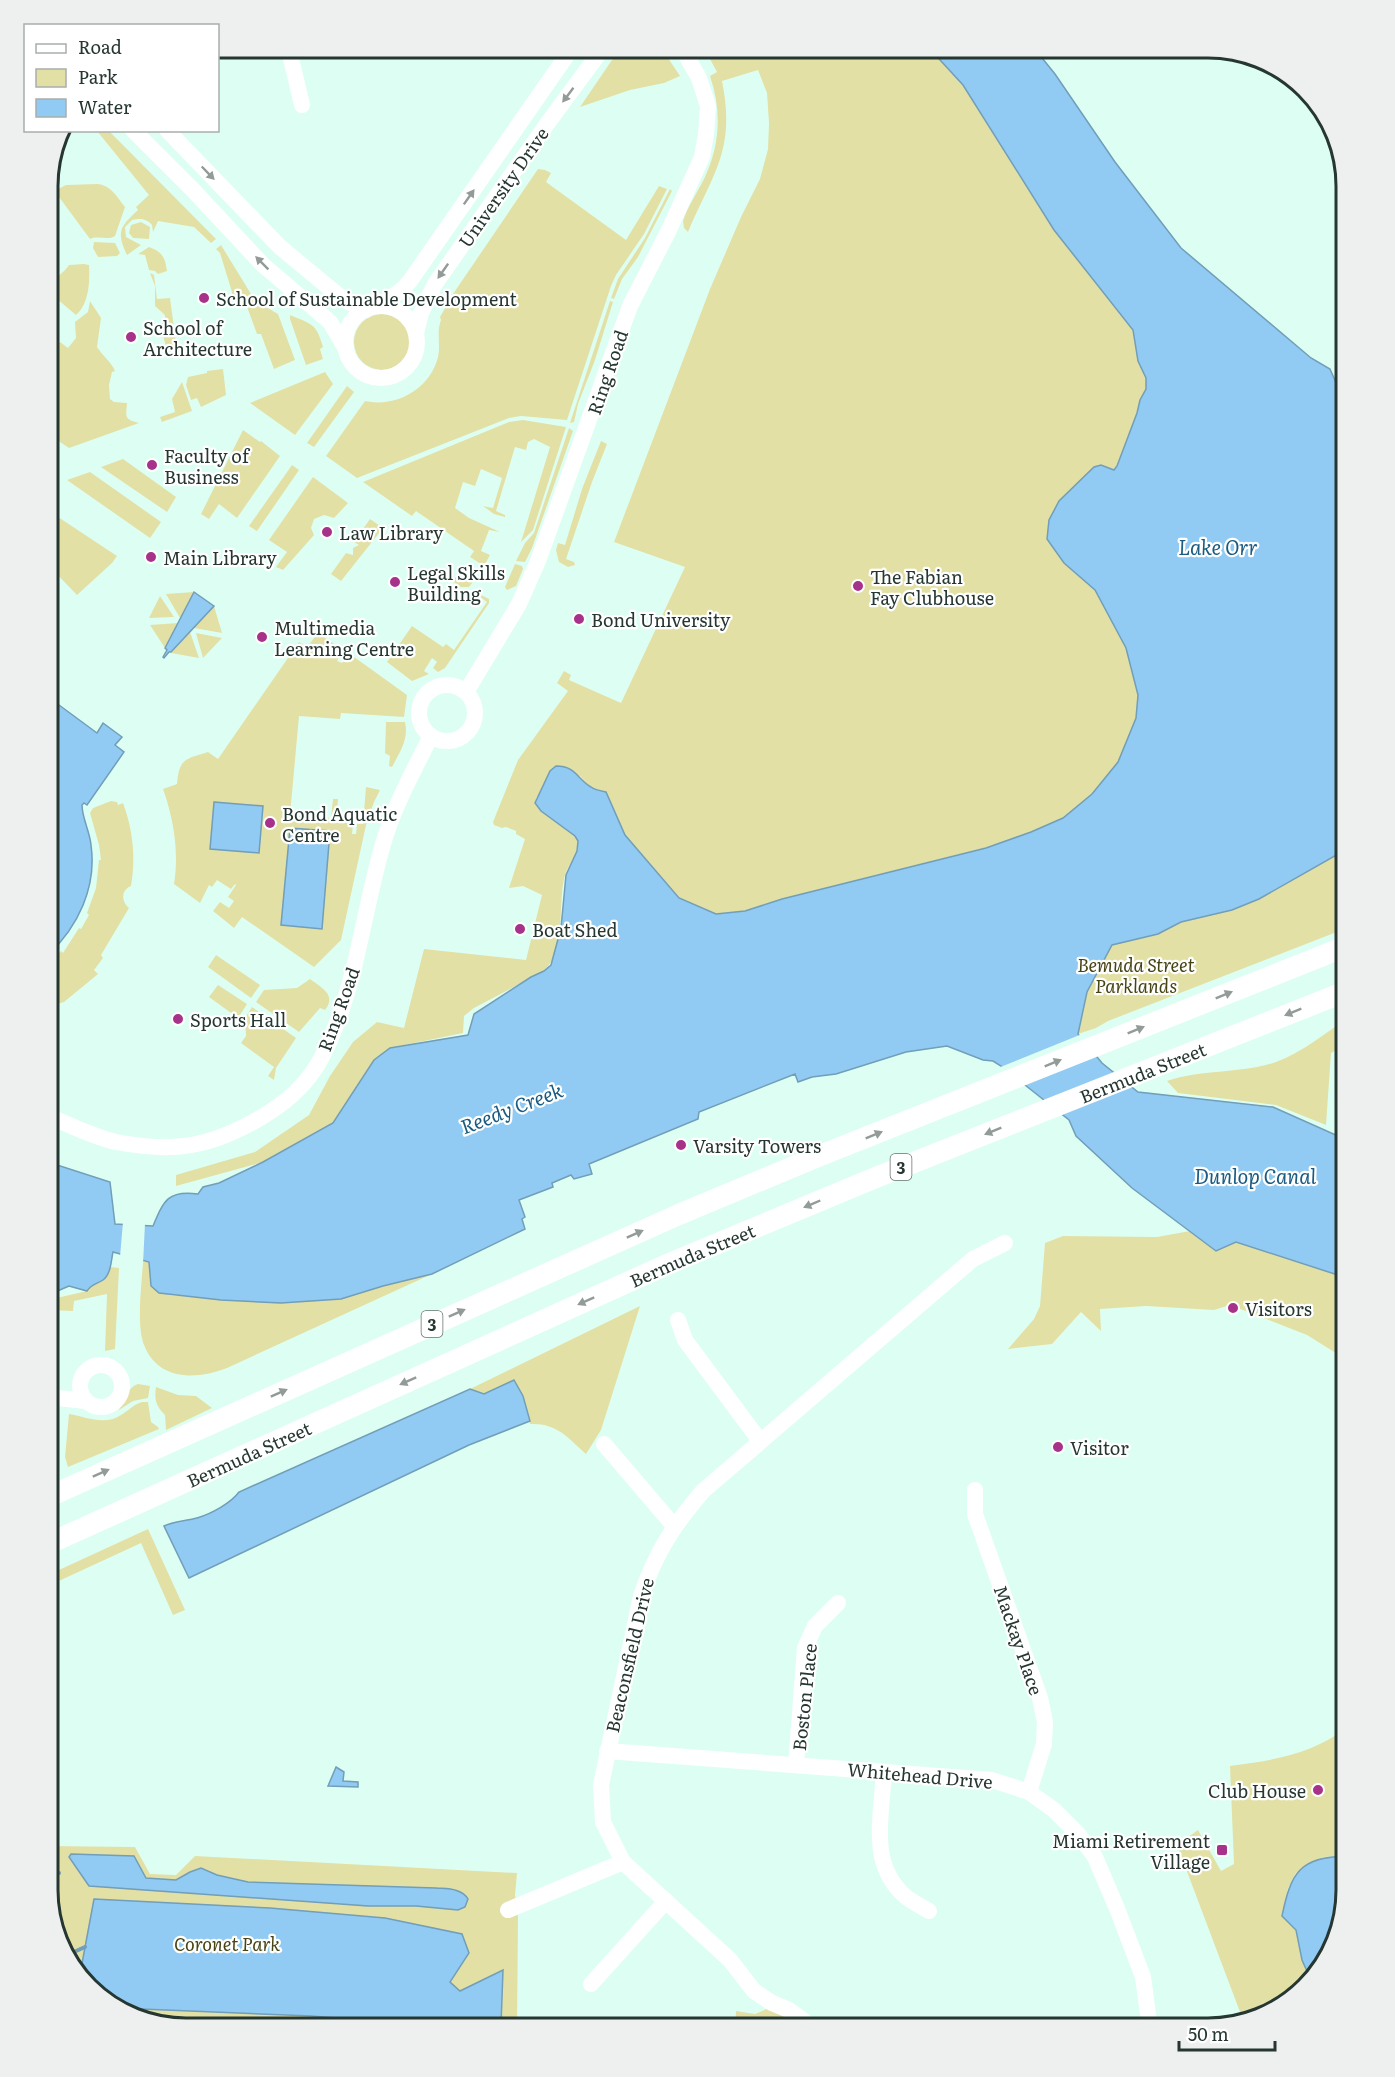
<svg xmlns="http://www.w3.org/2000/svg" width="1395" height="2077" font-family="Literata,serif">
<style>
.green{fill:#e3e0a6}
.water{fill:#91caf2;stroke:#719eb8;stroke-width:1.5}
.pier{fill:#ddfff3}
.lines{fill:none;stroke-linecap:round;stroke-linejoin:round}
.stream{stroke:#719eb8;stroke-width:4}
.minor{stroke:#fff;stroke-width:16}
.major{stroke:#fff;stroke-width:21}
.oneway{fill:#929b98}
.poi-dot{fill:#a7328a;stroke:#fff;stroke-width:2}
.labels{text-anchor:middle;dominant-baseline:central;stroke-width:4.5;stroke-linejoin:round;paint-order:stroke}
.shield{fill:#fff;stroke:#677370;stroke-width:1.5}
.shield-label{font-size:16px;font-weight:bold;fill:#263732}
.street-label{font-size:18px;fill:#263732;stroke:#fff}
.poi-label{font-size:18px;fill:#263732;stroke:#fff;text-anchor:start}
.park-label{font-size:18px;font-style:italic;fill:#474414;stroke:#fff}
.water-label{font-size:20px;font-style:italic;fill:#195b81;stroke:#fff}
.rim{fill:none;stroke:#263732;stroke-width:3}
</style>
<rect width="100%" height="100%" fill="#ddfff3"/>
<g class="green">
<polygon points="631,48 659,49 668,58 680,76 664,83 630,90 580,107 612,60"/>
<path d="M 704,48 L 929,48 L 963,85 L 1054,230 L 1133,330 L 1138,361 L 1146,378 L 1146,389 L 1140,400 L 1137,413 L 1117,466 L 1114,470 L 1094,467 L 1059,501 L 1047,539 L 1064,563 L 1095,589 L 1126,648 L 1138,695 L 1136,718 L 1118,762 L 1092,794 L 1063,818 L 1031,832 L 985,848 L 782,899 L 745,911 L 715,914 L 679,898 L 625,835 L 606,792 L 590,787 L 580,776 L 547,778 L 543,789 L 536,798 L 541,811 L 576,836 C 583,851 569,862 565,875 C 557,904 567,949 544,971 L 474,1008 L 464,1016 L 463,1033 L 390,1048 L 374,1060 L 333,1123 L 263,1162 L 176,1186 L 176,1175 L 255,1152 L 309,1115 L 330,1076 L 353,1042 L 377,1022 L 404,1028 L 424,949 L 526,960 L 542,895 L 523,886 L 509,888 L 525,839 L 516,834 L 516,831 L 506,827 L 502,828 L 494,825 L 493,822 L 518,760 L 568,691 L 557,683 L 564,671 L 571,675 L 569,680 L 621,703 L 685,567 L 614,542 L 710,289 L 741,217 L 760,179 L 768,149 L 769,123 L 767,93 L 758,70 L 722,81 C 736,150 713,173 688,232 L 684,228 L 683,221 C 688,206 697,193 704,179 C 720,146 722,111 710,76 L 717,72 Z"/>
<path d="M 97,131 L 109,131 L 216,239 L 211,243 L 194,227 L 158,221 L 153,232 L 152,225 C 147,219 140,218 132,220 L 125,227 L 126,237 L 141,245 L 127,255 C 116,231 120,227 138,210 L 136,207 L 149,195 Z"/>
<path d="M 538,169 L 545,170 L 551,173 L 546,182 L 626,240 L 659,186 L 667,189 L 644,234 L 616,275 L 611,286 L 567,420 L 521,416 L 509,418 L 357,478 L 326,456 L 365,401 C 396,408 430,389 438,357 C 441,344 436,333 441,320 L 440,317 L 453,294 Z"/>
<path d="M 97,184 C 111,185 117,197 125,207 L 115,236 C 108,241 98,235 90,239 L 59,197 L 58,189 L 66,185 Z"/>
<polygon points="670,189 672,191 638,257 622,279 614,299 611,298 618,279 645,238"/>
<polygon points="141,222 150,227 149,239 133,238 129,233 131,225"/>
<polygon points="94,242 115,243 120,253 117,256 98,257 93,248"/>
<polygon points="221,245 251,294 266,307 278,314 295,360 274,369 261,334 257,334 246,304 233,305 232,292 220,253 216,249"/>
<path d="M 149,247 C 163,252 165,258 167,271 L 158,274 L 155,271 L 149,270 L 145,255 L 138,254 Z"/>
<path d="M 84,264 L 89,265 C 90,282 89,304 76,315 L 50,293 C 48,280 63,275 69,265 Z"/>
<polygon points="150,273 154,275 157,299 170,298 176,343 170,359 160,326 165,320 165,315 155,306 155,286"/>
<path d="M 90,301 L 101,318 L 97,347 C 102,355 113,364 115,371 L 112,372 L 109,385 L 110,399 L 114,402 L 127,403 C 126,418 124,419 139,423 L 69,448 L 48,434 L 48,348 L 52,351 L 60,342 L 68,348 L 76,338 L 75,322 L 88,312 Z"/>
<polygon points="610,301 613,302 595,360 578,404 574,422 570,423"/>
<circle cx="382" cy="342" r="28"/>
<path d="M 290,315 C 313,325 316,323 323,347 L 320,349 L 323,359 L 306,365 L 290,319 Z"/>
<polygon points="223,369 226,395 201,407 197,398 191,400 186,385 188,377 207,373 207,371"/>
<polygon points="325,372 333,384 295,435 250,403"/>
<polygon points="182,382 192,411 162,422 160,417 175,412 172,399"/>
<polygon points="347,386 354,392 314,447 307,443"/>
<polygon points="523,420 566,427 533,530 521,542 550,447 534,439 528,442 526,450 515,447 496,511 505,515 505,517 494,514 483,506 493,508 502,478 481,469 475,486 463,482 455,508 469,518 500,532 489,530 481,551 490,555 484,566 470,557 474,551 416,511 412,516 363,482 509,422"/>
<polygon points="569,428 573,431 532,548 525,562 516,561 525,543 534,533"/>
<polygon points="243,430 260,442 261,441 280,456 237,518 219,504 209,519 201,514"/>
<polygon points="601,441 607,444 592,482 566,559 574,562 575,565 568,567 559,562 556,550 558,543 565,545 582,489"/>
<polygon points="123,459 176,497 167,512 101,467"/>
<polygon points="292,465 299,470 257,531 249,526"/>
<polygon points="90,472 161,522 150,538 67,480"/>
<polygon points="313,477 348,503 334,518 324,515 314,519 311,528 314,535 283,570 276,567 287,552 269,540"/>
<polygon points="52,513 117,556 112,563 77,595 48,565 56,550 48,546 48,514"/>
<polygon points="370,519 383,528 341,581 331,574 346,553 353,555 353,548 359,545 354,542"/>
<polygon points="515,564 522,566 523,569 516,586 507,590 505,587"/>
<polygon points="442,569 455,578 462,569 476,578 469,587 461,587 440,573"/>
<polygon points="194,592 180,618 166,594"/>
<polygon points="479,594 489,599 489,603 445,668 438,672 433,668 437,662 432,658 424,671 429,674 412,681 387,662 412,626 443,647 446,644 454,650 487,602 479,596"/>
<polygon points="160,596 174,617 149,618"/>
<polygon points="214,606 222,633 194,628"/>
<polygon points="178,623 165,648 150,625"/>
<polygon points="190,632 199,658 171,653"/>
<polygon points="196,633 222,638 203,658"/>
<path d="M 318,633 L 343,650 L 337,661 L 342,663 L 350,654 L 407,695 L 404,717 L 341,713 L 340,719 L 299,716 L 290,815 L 331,818 L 333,799 L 338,799 L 336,822 L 353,823 L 352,834 L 356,834 L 357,824 L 363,824 L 366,787 L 380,790 L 374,802 L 366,825 L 341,940 L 314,967 L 242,917 L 234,928 L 213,911 L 220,902 L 229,908 L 234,901 L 228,897 L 236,885 L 235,884 L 231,889 L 217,880 L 212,887 L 209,885 L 200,903 L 174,884 C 179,852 174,820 163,789 L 177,784 C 179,757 187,759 208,752 L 218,759 L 299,642 L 307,647 Z"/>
<path d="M 386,722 L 405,722 C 409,739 400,752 392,767 L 389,766 L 390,756 L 385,753 Z"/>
<path d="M 111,801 L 117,802 L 118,805 L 123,803 C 133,829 136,859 131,886 C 121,890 121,901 129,908 L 101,955 L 103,958 L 94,970 L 98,974 L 64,1002 L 48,1007 L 48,964 L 61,951 L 63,953 L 79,928 L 81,929 L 89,915 L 87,913 L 96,888 L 99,860 L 101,860 L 99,845 L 90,813 L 93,808 Z"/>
<polygon points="1347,849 1347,928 1108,1021 1096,1028 1078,1034 1086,992 1112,945 1158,934 1181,922 1232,910 1259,899"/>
<polygon points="216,955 260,985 251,998 208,967"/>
<path d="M 310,979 C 322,988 337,995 325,1010 L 320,1008 L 299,1032 L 256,1002 L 264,990 L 297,988 Z"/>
<polygon points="218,985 247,1004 238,1018 209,997"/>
<polygon points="252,1007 296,1038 276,1068 274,1080 268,1076 274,1067 241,1043 246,1036 245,1018"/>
<path d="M 1347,1018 L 1347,1044 L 1331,1053 L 1326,1125 L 1276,1105 L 1178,1093 L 1167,1081 C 1202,1069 1241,1074 1276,1062 C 1302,1052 1325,1034 1347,1018 Z"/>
<polygon points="1190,1231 1216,1251 1236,1241 1347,1278 1347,1360 1307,1335 1230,1305 1214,1310 1146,1306 1100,1309 1101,1331 1081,1312 1052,1344 1008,1349 1034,1319 1040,1306 1045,1243 1063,1236 1157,1237"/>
<path d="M 143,1261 L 149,1262 L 151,1286 L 169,1295 L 281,1303 L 341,1299 L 383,1286 L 432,1274 L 227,1368 C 197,1380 158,1381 144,1345 C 136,1325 142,1282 143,1261 Z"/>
<path d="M 110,1267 L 119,1268 L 115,1349 L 105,1351 L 107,1294 L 74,1301 L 73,1311 L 48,1310 L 48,1300 L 87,1291 C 94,1280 102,1284 110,1267 Z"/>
<path d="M 640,1306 L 601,1430 L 586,1454 C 567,1437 557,1423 530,1424 L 523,1396 L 484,1394 L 470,1389 Z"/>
<path d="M 138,1384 L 150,1386 L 148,1398 L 133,1401 L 119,1410 C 123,1401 128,1387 138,1384 Z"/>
<path d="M 156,1387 L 178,1395 L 196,1396 L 212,1408 L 166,1430 L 165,1415 C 156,1406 154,1400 156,1387 Z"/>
<path d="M 142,1402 L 148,1402 L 151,1422 L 158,1427 L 159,1429 L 68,1467 L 65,1457 L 69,1414 C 87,1417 104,1426 121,1415 C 129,1410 133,1405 142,1402 Z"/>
<polygon points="148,1529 185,1610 173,1615 141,1543 48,1586 48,1575"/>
<path d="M 1347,1727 L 1347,1856 L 1323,1857 L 1296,1873 L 1288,1888 L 1282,1916 L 1296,1930 L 1302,1960 L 1310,1978 L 1278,2011 L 1243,2020 L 1177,1845 L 1198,1830 L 1221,1871 L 1234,1864 L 1230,1766 C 1273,1760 1312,1755 1347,1727 Z"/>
<polygon points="48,1846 135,1847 150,1874 176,1875 195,1856 517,1873 515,1895 518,1915 517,2029 178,2029 110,2006 66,1960 48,1891"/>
<polygon points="769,2008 790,2020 797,2029 735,2029 736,2011 755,2014"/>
</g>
<g class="water">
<path d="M 929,48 L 1034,48 L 1055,74 L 1115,162 L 1181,248 L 1311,358 L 1330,369 L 1341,394 L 1347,437 L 1347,455 L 1340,497 L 1345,527 L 1347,528 L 1347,849 L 1259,899 L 1232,910 L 1181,922 L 1158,934 L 1112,945 L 1087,992 L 1078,1034 L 1102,1063 L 1138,1092 L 1273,1107 L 1347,1140 L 1347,1278 L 1236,1242 L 1216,1251 L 1132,1188 L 1076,1136 L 1069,1120 L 1001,1066 L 993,1061 L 983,1060 L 947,1046 L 906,1052 L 836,1074 L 812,1077 L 798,1082 L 795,1074 L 699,1112 L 698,1119 L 589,1164 L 592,1174 L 574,1179 L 571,1175 L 552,1183 L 553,1187 L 519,1200 L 525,1217 L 522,1219 L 525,1229 L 432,1274 L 383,1286 L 341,1299 L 281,1303 L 221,1300 L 159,1293 L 151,1286 L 149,1262 L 113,1252 C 111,1261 111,1274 103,1280 C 97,1284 91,1284 87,1291 L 69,1286 L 48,1295 L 48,1162 L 110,1182 L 115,1224 L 153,1226 C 164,1200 168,1190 198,1194 L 203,1187 L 219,1183 L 263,1162 L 333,1123 L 374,1060 L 390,1048 L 468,1035 L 474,1014 L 531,977 L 544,971 L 551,965 L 561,928 L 566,875 L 577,851 L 578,841 L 575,836 L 541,811 L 535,803 L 550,771 L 556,766 C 576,766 577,779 591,787 C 595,790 601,791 606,792 L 625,835 L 679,898 L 716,914 L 745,911 L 782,899 L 986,848 L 1031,832 L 1063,818 L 1092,794 L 1118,762 L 1136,718 L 1138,695 L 1126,648 L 1095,590 L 1064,563 L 1047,539 L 1049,520 L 1059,501 L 1094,467 L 1101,465 L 1114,470 L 1117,466 L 1137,413 L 1140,400 L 1146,389 L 1146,378 L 1138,361 L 1133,330 L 1054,230 L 963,85 Z"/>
<polygon points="194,592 214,606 171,652 169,652 164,658 163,657 167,650 165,648"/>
<path d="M 59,705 L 97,733 L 103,723 L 122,737 L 115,745 L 124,752 L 87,805 L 84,803 L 82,805 C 82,818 90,832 91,845 C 97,887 78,927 48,955 L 48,721 Z"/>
<polygon points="214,802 263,806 259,853 210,849"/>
<polygon points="290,828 330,831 322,929 281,925"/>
<path d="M 514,1380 L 523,1396 L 530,1421 L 469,1445 L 189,1578 L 164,1526 C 175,1521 186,1521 197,1518 C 211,1514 231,1503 239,1492 L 470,1389 L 484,1394 Z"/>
<polygon points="336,1767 344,1772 343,1781 358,1782 358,1787 328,1786"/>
<path d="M 71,1854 L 134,1856 L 146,1878 L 176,1880 L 190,1872 L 201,1868 L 217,1875 L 248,1882 L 436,1888 C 447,1889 462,1888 468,1899 L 465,1907 L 458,1910 L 416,1906 L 368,1906 L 89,1886 L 69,1857 Z"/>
<path d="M 1347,1856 L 1347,1891 L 1328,1960 L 1310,1978 L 1302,1960 L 1296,1930 L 1282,1916 C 1291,1873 1299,1857 1347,1856 Z"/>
<polygon points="94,1899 270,1908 385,1918 462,1934 469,1953 450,1982 460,1991 503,1970 501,2025 425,2025 311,2016 117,2008 110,2006 80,1974"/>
</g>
<g class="pier">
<polygon points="1082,1034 1098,1054 1020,1084 998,1068"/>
<polygon points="123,1222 145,1223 143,1264 120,1257"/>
</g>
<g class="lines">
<g class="stream">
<polyline points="48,1873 59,1873"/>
<polyline points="65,1956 85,1947"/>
<polyline points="425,2025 425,2029"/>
</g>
<g class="minor">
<polyline points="272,48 298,50 320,48"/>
<polyline points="289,50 302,105"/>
<polyline points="133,130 193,190 263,265 330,322 346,349"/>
<polyline points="167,130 280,247 344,300 366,310"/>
<polyline points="380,306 403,289 410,281 572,48"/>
<circle cx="381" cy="342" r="36"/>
<polyline points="416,333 421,313 435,284 547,124 603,48"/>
<circle cx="447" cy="713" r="28"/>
<polyline points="466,692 519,604 538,561 630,306 669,230 702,157 706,134 708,106 699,78 682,48"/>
<path d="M 48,1116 C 70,1125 93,1137 116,1142 C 138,1146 162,1149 184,1146 C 225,1142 284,1110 309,1077 C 322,1061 331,1039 338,1020 C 359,963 366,902 383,844 C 394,806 413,772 431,736"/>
<polyline points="678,1320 685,1340 760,1441"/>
<circle cx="101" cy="1386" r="21"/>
<polyline points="48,1397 86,1401"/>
<polyline points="604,1444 674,1526"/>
<polyline points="975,1490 975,1514 1040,1698 1045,1722 1044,1744 1029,1792"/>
<polyline points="607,1751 992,1780 1029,1792 1054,1810 1078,1834 1095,1857 1118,1911 1143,1977 1150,2029"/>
<polyline points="796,1764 805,1648 815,1626 838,1603"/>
<path d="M 884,1772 C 882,1815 868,1864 905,1896 C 912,1902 921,1906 929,1911"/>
<polyline points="508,1910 623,1862"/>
<polyline points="591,1984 666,1901"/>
<path d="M 810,2029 L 803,2020 L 789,2010 L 772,2003 L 754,1991 L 730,1960 L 623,1862 L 603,1822 L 601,1785 L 641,1596 C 656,1552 673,1526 703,1491 L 973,1259 L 1005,1243"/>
</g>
<g class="major">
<polyline points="48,1497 680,1214 819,1156 1347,946"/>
<path id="s1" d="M 48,1544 L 666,1265 L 877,1177 L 1347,991"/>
</g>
</g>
<defs><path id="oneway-solid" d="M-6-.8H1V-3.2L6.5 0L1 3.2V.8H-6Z" transform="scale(1.5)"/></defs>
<g class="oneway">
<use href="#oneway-solid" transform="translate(568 95) rotate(127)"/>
<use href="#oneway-solid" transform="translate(208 173) rotate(46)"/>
<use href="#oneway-solid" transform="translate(469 197) rotate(-55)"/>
<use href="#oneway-solid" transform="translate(262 263) rotate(-135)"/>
<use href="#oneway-solid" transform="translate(443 271) rotate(125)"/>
<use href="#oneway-solid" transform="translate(1224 995) rotate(-22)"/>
<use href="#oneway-solid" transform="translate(1293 1012) rotate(158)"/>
<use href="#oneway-solid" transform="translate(1136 1030) rotate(-22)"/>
<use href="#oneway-solid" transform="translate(1053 1063) rotate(-22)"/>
<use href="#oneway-solid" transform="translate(993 1131) rotate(158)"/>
<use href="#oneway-solid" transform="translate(874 1135) rotate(-22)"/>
<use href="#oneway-solid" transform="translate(812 1204) rotate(157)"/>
<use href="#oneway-solid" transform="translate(635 1234) rotate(-24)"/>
<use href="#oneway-solid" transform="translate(586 1301) rotate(156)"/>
<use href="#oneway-solid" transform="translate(457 1313) rotate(-24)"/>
<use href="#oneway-solid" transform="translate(408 1381) rotate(156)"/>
<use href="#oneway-solid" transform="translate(279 1393) rotate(-24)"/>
<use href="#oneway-solid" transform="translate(101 1473) rotate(-24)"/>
</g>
<g class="poi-dot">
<circle cx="204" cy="298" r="6"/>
<circle cx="131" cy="337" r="6"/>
<circle cx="152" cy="465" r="6"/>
<circle cx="327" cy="532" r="6"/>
<circle cx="151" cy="557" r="6"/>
<circle cx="395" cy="582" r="6"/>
<circle cx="858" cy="586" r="6"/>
<circle cx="579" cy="619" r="6"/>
<circle cx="262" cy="637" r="6"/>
<circle cx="270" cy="823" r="6"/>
<circle cx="520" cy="929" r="6"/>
<circle cx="178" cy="1019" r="6"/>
<circle cx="681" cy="1145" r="6"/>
<circle cx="1233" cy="1308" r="6"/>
<circle cx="1058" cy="1447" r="6"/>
<circle cx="1318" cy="1790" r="6"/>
<rect x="1216" y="1844" width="12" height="12" rx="3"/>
</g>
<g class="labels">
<g class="shield">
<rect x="890.5" y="1154" width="21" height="26" rx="4.5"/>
<rect x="421.5" y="1311" width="21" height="26" rx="4.5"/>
</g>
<g class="shield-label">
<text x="901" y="1167">3</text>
<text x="432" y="1324">3</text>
</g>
<g class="street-label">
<text transform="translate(503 187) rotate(-55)">University Drive</text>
<text transform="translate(607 372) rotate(-71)">Ring Road</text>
<text transform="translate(338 1009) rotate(-70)">Ring Road</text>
<text stroke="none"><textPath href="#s1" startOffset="1192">Bermuda Street</textPath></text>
<text stroke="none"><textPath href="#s1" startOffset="706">Bermuda Street</textPath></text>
<text stroke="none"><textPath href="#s1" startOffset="220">Bermuda Street</textPath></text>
<text transform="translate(1019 1640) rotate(71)">Mackay Place</text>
<text transform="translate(629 1655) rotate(-77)">Beaconsfield Drive</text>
<text transform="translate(804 1697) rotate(-84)">Boston Place</text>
<text transform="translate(920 1775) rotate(5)">Whitehead Drive</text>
</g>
<g class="poi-label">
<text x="216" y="298">School of Sustainable Development</text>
<text x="143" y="327">School of<tspan x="143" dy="21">Architecture</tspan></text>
<text x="164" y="455">Faculty of<tspan x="164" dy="21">Business</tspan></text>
<text x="339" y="532">Law Library</text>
<text x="163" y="557">Main Library</text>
<text x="407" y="572">Legal Skills<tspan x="407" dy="21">Building</tspan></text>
<text x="870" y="576">The Fabian<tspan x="870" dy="21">Fay Clubhouse</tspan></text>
<text x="591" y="619">Bond University</text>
<text x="274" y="627">Multimedia<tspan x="274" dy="21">Learning Centre</tspan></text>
<text x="282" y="813">Bond Aquatic<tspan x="282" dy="21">Centre</tspan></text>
<text x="532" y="929">Boat Shed</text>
<text x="190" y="1019">Sports Hall</text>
<text x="693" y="1145">Varsity Towers</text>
<text x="1245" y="1308">Visitors</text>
<text x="1070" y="1447">Visitor</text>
<text x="1306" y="1790" text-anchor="end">Club House</text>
<text x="1210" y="1840" text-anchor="end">Miami Retirement<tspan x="1210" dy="21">Village</tspan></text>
</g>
<g class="park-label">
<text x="1136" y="964">Bemuda Street<tspan x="1136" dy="21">Parklands</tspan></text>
<text x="227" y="1943">Coronet Park</text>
</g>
<g class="water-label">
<text x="1218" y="546">Lake Orr</text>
<text transform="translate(511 1107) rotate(-21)">Reedy Creek</text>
<text x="1255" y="1175">Dunlop Canal</text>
</g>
</g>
<path d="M0 0H1395V2077H0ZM186 58H1208A128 128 0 0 1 1336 186V1890A128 128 0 0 1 1208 2018H186A128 128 0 0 1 58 1890V186A128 128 0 0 1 186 58Z" fill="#eeefef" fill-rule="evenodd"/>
<path class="rim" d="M186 58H1208A128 128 0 0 1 1336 186V1890A128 128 0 0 1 1208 2018H186A128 128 0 0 1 58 1890V186A128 128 0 0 1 186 58Z"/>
<rect x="24" y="24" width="195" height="108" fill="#ffffff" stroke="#a8afad" stroke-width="1.5"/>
<rect x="36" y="44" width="30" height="9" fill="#ffffff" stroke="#a8afad" stroke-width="1.5"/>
<text x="78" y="54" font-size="18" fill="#263732">Road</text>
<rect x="36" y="69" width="30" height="18" fill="#e3e0a6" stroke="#a8afad" stroke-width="1.5"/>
<text x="78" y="84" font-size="18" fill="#263732">Park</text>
<rect x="36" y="99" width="30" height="18" fill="#91caf2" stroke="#a8afad" stroke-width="1.5"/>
<text x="78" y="114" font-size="18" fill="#263732">Water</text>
<path d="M1179 2041v9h96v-9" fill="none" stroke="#263732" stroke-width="3"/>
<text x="1188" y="2041" font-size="18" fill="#263732" stroke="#ffffff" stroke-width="4.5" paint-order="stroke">50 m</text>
</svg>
